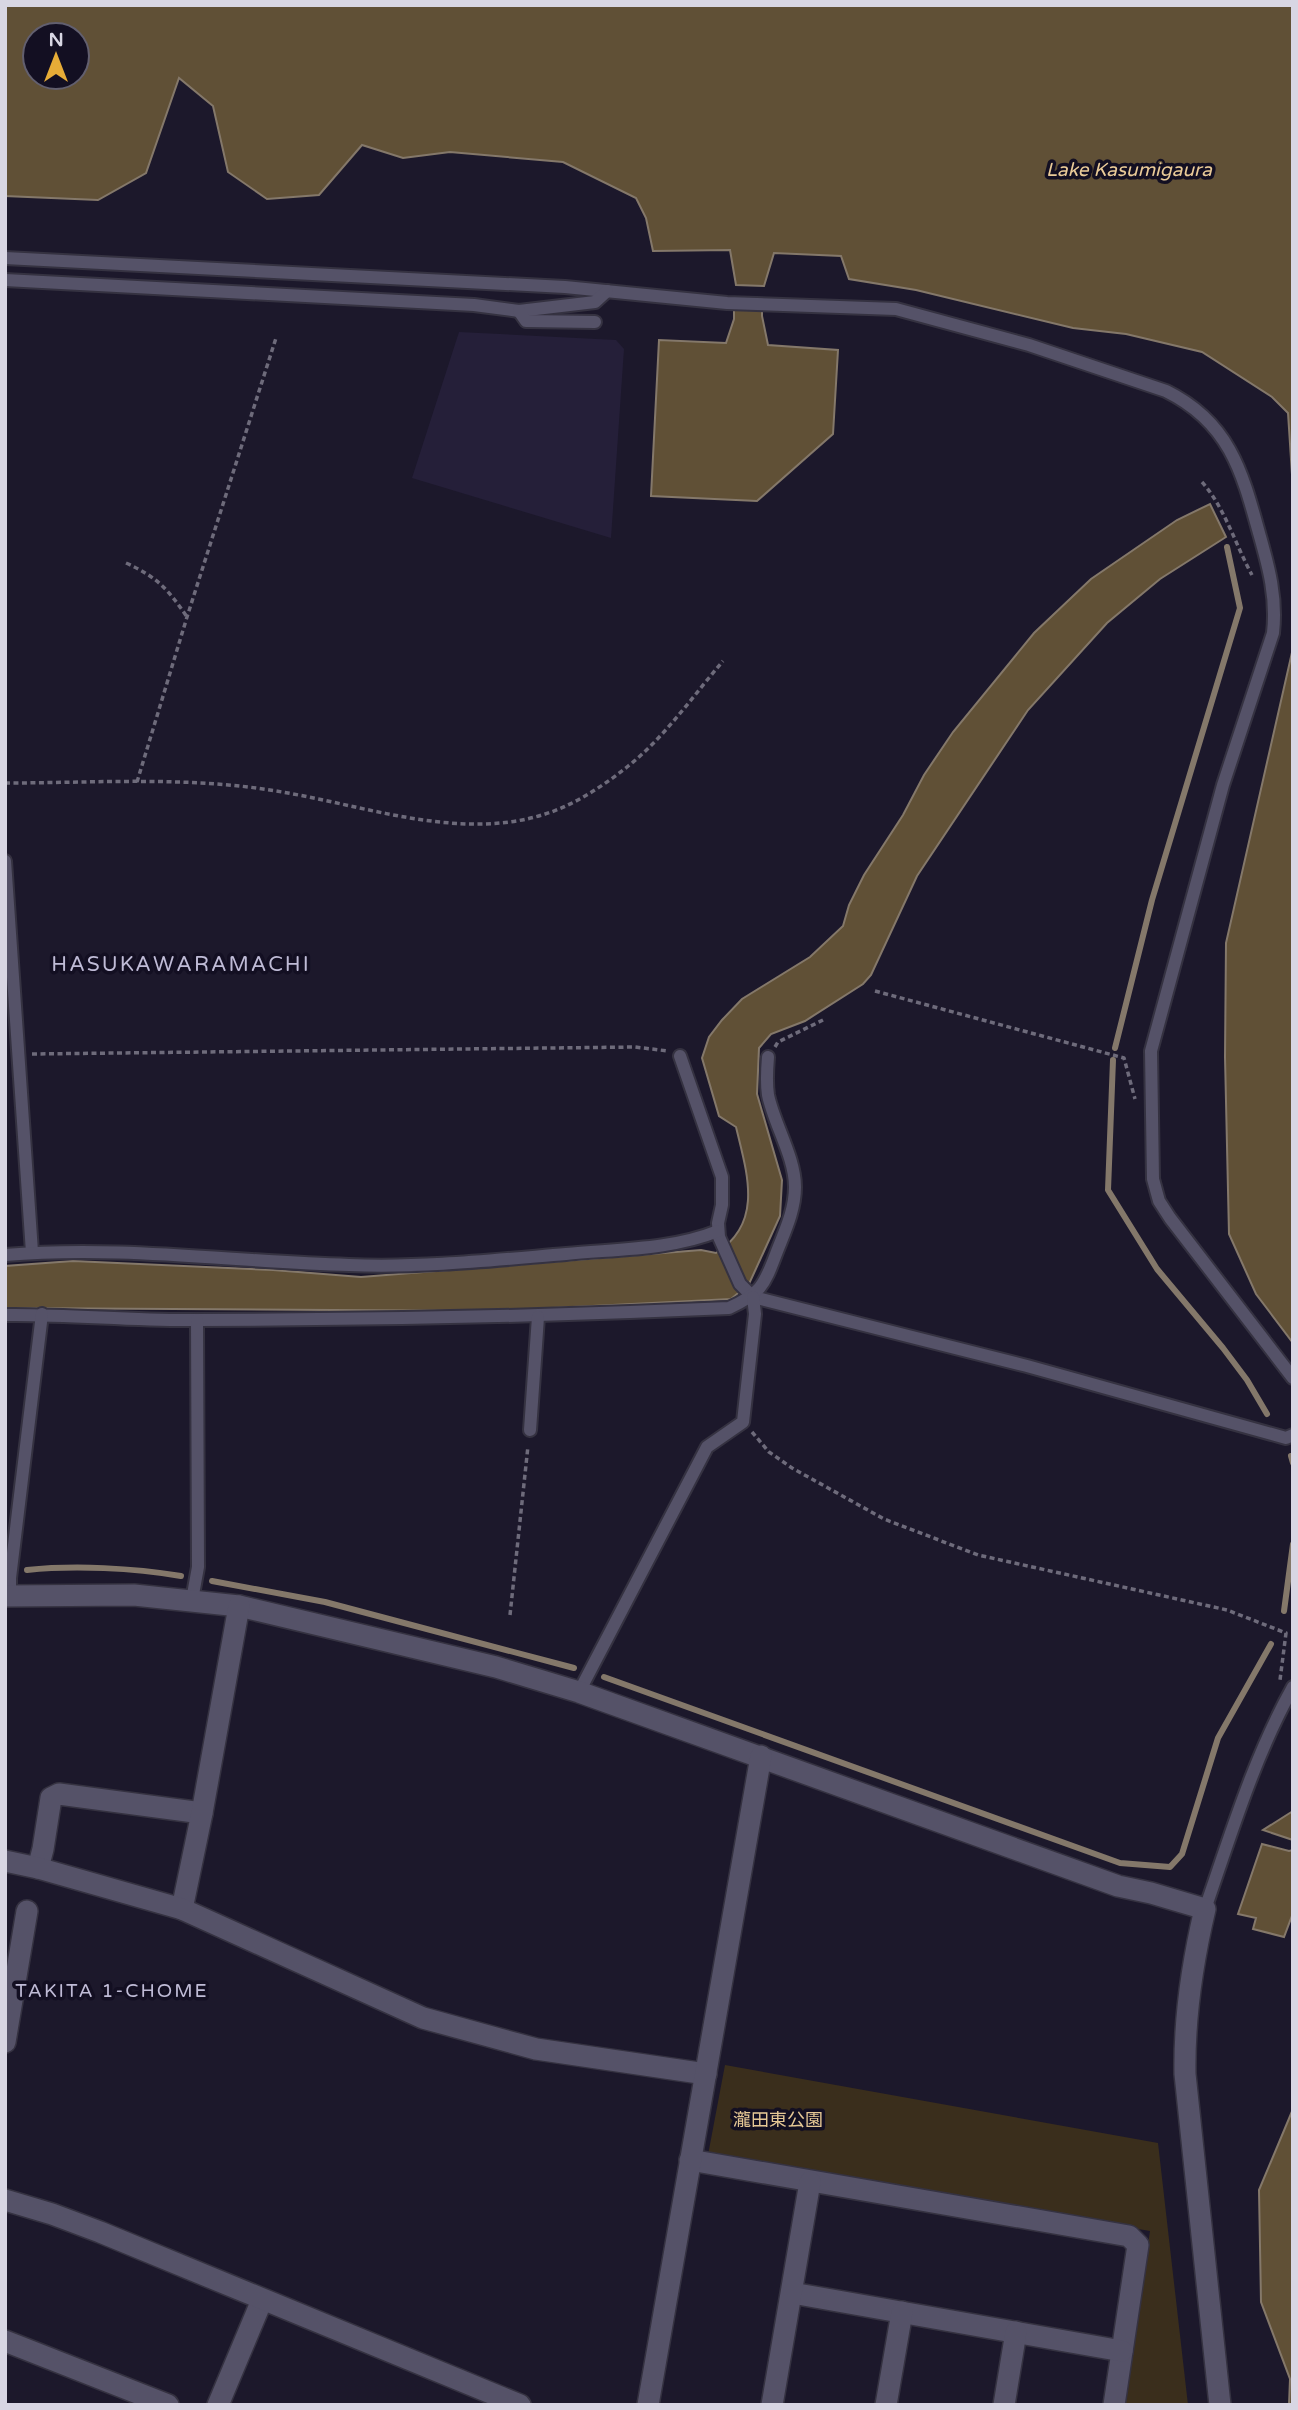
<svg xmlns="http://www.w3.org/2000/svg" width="1298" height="2410" font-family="'Varela Round','Noto Sans JP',sans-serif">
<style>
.built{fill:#251f39}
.green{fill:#3a2e1c}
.water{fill:#605036;stroke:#84786a;stroke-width:2;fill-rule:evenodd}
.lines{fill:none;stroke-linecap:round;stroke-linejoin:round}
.stream{stroke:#84786a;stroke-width:6}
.service-casing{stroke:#353241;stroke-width:16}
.minor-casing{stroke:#353241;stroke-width:24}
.tertiary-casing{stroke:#353241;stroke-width:24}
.path{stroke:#6e6b7b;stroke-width:3.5;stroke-dasharray:5 3.5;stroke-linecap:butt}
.service{stroke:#555268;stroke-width:12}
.minor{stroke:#555268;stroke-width:21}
.tertiary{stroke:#555268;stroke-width:21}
.labels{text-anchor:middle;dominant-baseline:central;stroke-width:7;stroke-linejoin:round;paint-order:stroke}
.park-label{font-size:18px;fill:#e6c895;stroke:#130f22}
.water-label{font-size:19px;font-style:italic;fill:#eacb98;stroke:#130f22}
.neighbourhood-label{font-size:19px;letter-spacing:2px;fill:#bfbbd6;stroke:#130f22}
.quarter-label{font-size:21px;letter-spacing:2px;fill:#bfbbd6;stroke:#130f22}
</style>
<rect width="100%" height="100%" fill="#1c182b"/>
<polygon class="built" points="459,332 616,340 624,349 611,538 412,478"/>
<polygon class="green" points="725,2065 1158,2143 1188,2405 1124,2405 1150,2231 708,2155"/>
<g class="water">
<path d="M 5,5 L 1293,5 L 1293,490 L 1288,413 L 1272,397 L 1202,352 L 1126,334 L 1073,328 L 916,290 L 849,279 L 841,256 L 774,253 L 764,286 L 736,285 L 730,250 L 653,251 L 646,218 L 636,198 L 563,162 L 450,152 L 403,158 L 362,145 L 319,195 L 267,199 L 228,172 L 213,106 L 179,78 L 146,173 L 98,200 L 5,196 ZM 77,35 L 77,77 L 35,77 L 35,35 Z"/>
<polygon points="734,298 762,299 762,316 768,345 838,350 833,434 757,501 651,496 659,340 726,343 734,319"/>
<path d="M 1210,504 L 1226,537 L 1160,579 L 1107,623 L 1028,710 L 917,876 L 871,975 L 863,984 L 805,1021 L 771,1034 L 759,1048 L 757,1094 L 782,1180 L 780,1216 L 749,1284 L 731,1299 L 493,1311 L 5,1308 L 5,1266 L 73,1261 L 273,1270 L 361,1277 L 701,1250 L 716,1253 C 764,1223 747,1173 736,1127 L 719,1116 L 702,1058 L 709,1037 L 722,1020 L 742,999 L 810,957 L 843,926 L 849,905 L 864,875 L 903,815 L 924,775 L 953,732 L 1034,633 L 1091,579 L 1177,520 Z"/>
<polygon points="1293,648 1293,1343 1256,1294 1229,1234 1225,1057 1226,943"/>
<polygon points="1293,1811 1293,1840 1263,1830"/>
<polygon points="1262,1844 1289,1851 1293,1850 1293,1913 1284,1937 1253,1929 1256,1918 1238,1914"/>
<polygon points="1293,2109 1293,2405 1289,2405 1290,2379 1261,2302 1259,2190"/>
</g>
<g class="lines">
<g class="stream">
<polyline points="1115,1048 1152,900 1240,608 1227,547"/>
<polyline points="1113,1060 1108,1190 1157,1269 1223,1348 1247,1380 1267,1414"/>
<polyline points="1291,1456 1293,1463"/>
<path d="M 27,1570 C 75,1565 133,1568 181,1576"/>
<polyline points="212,1581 325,1602 574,1668"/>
<polyline points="1284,1611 1293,1544"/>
<polyline points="604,1677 1120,1863 1170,1867 1182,1854 1218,1738 1271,1644"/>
</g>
<defs>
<g id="service">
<path d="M 5,258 L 565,287 L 727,303 L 896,309 L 1029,345 L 1166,391 C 1229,422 1242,471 1259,533 C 1269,568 1277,598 1273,633 L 1223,785 L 1151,1051 L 1153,1179 L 1159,1201 L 1170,1218 L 1293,1378"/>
<polyline points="5,280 474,305 519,311 595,302 607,291"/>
<polyline points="519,311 526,321 595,322"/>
<polyline points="5,861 32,1252"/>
<polyline points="680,1056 722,1177 722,1205 718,1223 719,1237 740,1284 753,1297 1027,1366 1286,1438 1293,1435"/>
<path d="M 5,1255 C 120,1245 235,1262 349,1265 C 422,1268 495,1260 566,1254 C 616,1249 671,1250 718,1231"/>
<path d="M 5,1315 C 69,1314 133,1321 197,1320 C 374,1320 552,1316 729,1308 C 760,1294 764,1286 776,1254 C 784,1233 795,1211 795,1187 C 795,1157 774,1124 768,1095 C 766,1082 767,1069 768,1057"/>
<polyline points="530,1430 538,1317"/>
<polyline points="10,1595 10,1578 42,1314"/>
<polyline points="192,1600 198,1567 197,1320"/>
<polyline points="579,1692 707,1447 743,1422 755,1314 753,1297"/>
<path d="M 1205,1909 C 1231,1834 1254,1757 1293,1687"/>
</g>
<g id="minor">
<path d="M 5,1596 L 134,1595 L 239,1606 L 496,1667 L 579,1692 L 1118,1886 L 1151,1893 L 1205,1909 C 1192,1964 1184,2017 1185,2074 L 1220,2405"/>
<polyline points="38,1868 43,1849 51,1798 59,1794 202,1813"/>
<polyline points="182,1909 202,1813 239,1606"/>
<polyline points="5,2042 27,1911"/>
<polyline points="690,2160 1129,2236 1138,2245 1114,2405"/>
<polyline points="792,2293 1122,2351"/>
<polyline points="5,2341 168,2405"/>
<polyline points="218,2405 262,2300"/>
<polyline points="772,2405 810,2182"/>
<polyline points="886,2405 902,2312"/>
<polyline points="1004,2405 1016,2332"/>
</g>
<g id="tertiary">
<polyline points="5,1861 38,1868 182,1909 423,2018 536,2049 706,2074"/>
<polyline points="5,2200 52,2214 100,2232 520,2405"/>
<polyline points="648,2405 761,1756"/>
</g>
</defs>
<use href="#service" class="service-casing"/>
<use href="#minor" class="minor-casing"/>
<use href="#tertiary" class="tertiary-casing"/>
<g class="path">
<path d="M 1202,482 C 1225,508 1235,544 1252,575"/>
<path d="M 126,563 C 157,577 168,589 187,617"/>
<polyline points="137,782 187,617 276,338"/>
<path d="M 5,783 C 95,783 187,776 276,791 C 366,805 469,846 559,809 C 583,799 607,783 627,767 C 664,738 693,696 723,661"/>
<polyline points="875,991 1124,1058 1135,1099"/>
<polyline points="775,1047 778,1042 823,1020"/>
<polyline points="32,1054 635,1047 668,1051"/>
<polyline points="752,1432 769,1452 792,1468 884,1519 978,1555 1227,1610 1286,1633 1280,1680"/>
<polyline points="510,1615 528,1446"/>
</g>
<use href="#service" class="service"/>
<use href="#minor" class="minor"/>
<use href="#tertiary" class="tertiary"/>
</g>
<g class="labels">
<g class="park-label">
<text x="778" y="2120">瀧田東公園</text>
</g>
<g class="water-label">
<text x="1129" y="170">Lake Kasumigaura</text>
</g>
<g class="neighbourhood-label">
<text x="112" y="1991">TAKITA 1-CHOME</text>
</g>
<g class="quarter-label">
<text x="181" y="964">HASUKAWARAMACHI</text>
</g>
</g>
<rect width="1298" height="2410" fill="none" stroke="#d8d6e3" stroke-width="14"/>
<g transform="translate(56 56)"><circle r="33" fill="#130f22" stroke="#625f6f" stroke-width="2"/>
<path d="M0-5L12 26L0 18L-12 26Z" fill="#e7ac37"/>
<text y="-10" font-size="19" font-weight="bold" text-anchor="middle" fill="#d8d6e3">N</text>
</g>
</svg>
